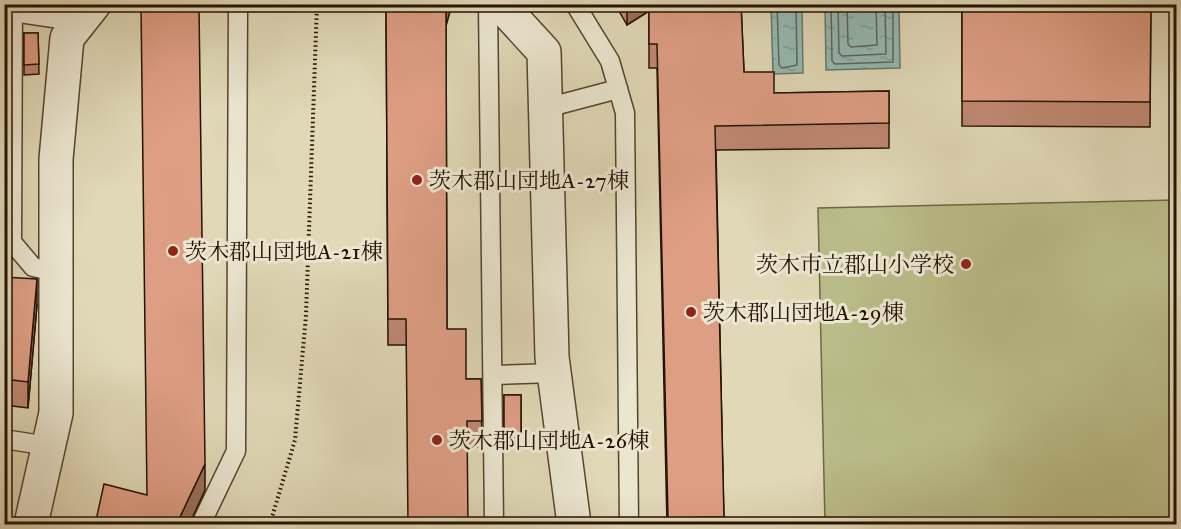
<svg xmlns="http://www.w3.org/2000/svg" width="1181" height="529" font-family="'IM FELL Great Primer','Noto Serif JP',serif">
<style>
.green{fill:#babc89;stroke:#706744;stroke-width:1.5}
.water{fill:url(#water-ripples);stroke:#68766b;stroke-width:1.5}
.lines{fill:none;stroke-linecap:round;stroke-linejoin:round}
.shore{stroke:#5c6659;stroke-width:1.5}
.lane-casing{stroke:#54442e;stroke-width:21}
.street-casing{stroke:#54442e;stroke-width:36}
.path{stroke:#251200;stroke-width:4;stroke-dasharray:1.5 3;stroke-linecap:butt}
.lane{stroke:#ebe6d0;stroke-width:18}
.street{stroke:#ebe6d0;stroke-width:33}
.wall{fill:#bf8872;stroke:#251200;stroke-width:1.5}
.shaded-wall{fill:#9b6f5c;stroke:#251200;stroke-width:1.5}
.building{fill:#de9e84;stroke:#251200;stroke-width:1.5}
.poi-dot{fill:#8f2418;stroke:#ebe6d0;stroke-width:2}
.labels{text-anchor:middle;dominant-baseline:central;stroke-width:6;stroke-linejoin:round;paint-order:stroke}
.poi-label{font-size:22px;fill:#251200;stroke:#ebe6d0;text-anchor:start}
</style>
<defs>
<pattern id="water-ripples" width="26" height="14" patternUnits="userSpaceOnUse" patternTransform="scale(1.5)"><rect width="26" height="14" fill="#94b9b2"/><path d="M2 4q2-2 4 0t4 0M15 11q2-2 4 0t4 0" fill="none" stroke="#7f9e97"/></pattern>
</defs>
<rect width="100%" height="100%" fill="#e0d8b7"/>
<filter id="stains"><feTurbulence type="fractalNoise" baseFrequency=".00333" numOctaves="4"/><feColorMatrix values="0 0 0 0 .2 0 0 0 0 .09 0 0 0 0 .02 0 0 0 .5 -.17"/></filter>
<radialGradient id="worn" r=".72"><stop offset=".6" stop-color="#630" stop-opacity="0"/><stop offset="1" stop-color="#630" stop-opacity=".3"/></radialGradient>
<polygon class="green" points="1176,200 1176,524 825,524 818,208"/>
<g class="water">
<polygon points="771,5 802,5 803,73 773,74"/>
<polygon points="825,5 899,5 900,68 826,70"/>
</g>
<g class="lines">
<g class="shore">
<polyline points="777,4 779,65 782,68 797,65 796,4"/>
<polyline points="831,4 832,61 835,64 893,62 893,4"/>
<polyline points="838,4 839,53 842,56 886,54 885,4"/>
<polyline points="847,4 848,44 851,47 877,45 876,4"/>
</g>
<defs>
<g id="lane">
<polyline points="13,4 12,242 33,267 56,272"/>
<polyline points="488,4 494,524"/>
<polyline points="575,4 610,61 625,113 629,524"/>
<polyline points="13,12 80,22"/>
<polyline points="546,108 618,89"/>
<polyline points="493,375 554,373"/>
<polyline points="4,439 48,446"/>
<polyline points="201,524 236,451 238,4"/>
</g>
<g id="street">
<polyline points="500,4 544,52 552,357 574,524"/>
<polyline points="31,524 56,413 56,159 67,38 94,4"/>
</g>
</defs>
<use href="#lane" class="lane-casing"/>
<use href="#street" class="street-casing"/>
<polyline class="path" points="270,524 295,440 306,315 317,4"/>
<use href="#lane" class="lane"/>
<use href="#street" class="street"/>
</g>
<g class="wall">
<polygon points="295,4 452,4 446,25 447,329 466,379 481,379 482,447 467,447 406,345 388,345 386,6 295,9"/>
<polygon points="615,4 741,4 744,72 774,93 889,91 889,148 716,150 724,525 667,525 657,68 649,68 649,11 627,25"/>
<polygon points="962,4 1151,4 1150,127 962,126"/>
<polygon points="24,33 38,33 39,74 24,75"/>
<polygon points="4,277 37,305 28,408 4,405"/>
<rect x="504" y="395" width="17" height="52"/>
</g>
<g class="shaded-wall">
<polygon points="446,4 452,4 446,26"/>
<polygon points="627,4 649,4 649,11 627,25"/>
<polygon points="37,279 37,305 28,408 28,382"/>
<polygon points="205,464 205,490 189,525 179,519"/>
</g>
<g class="building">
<polygon points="386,4 446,4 447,329 466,329 466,379 481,379 482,421 467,421 468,525 408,525 406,319 388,319"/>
<polygon points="649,4 741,4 744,72 774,72 774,93 889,91 889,123 715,126 724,517 668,518 657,44 649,44"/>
<polygon points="962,4 1151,4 1150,102 962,101"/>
<polygon points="199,6 205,464 179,519 198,525 95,525 104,484 147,495 141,7"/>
<polygon points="24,33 38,33 39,64 24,65"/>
<polygon points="4,277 37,279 28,382 4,379"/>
<rect x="504" y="395" width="17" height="43"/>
</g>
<g class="poi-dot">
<circle cx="417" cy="180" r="6"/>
<circle cx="173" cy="251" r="6"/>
<circle cx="966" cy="264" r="6"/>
<circle cx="691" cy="312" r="6"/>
<circle cx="437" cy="440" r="6"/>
</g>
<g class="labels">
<g class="poi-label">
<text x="429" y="180">茨木郡山団地A-27棟</text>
<text x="185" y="251">茨木郡山団地A-21棟</text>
<text x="954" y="264" text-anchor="end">茨木市立郡山小学校</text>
<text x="703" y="312">茨木郡山団地A-29棟</text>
<text x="449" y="440">茨木郡山団地A-26棟</text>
</g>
</g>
<rect width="1181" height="529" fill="none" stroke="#e0d8b7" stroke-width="24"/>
<rect x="6" y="6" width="1169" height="517" fill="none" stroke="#251200" stroke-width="3"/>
<rect x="12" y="12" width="1157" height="505" fill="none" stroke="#251200" stroke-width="1.5"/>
<rect width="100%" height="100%" filter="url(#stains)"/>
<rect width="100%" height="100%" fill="url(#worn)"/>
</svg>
